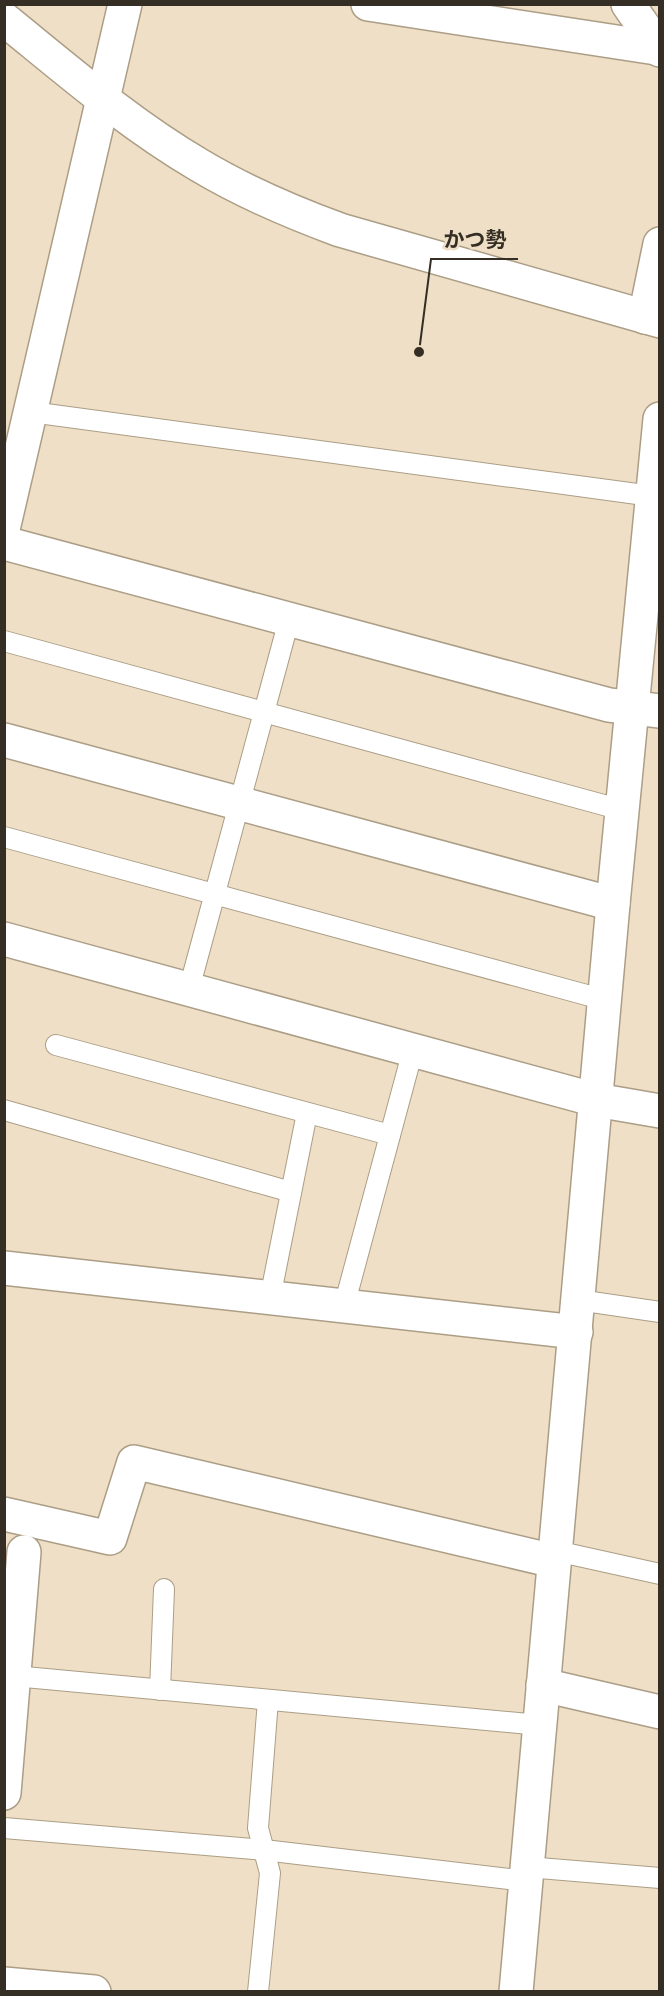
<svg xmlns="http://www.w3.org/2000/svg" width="664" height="1996" font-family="'Zilla Slab','Noto Sans JP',serif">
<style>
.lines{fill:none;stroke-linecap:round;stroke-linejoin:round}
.lane-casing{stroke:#ac9e86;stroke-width:22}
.street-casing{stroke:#ac9e86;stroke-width:36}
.secondary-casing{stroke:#ac9e86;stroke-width:36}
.lane{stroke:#fff;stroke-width:20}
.street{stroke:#fff;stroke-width:33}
.secondary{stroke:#fff;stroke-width:33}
.leader{fill:none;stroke:#342e24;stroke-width:2}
.callout-dot{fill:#342e24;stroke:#eedfc6;stroke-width:2}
.callout-label{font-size:21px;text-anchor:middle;font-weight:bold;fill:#342e24;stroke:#eedfc6;stroke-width:5;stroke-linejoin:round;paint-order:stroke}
</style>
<rect width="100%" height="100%" fill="#eedfc6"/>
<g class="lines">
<defs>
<g id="lane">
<polyline points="31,412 652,496"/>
<polyline points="4,641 622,810"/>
<polyline points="4,837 605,1000"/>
<polyline points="189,989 289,620"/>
<polyline points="56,1045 390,1135"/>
<polyline points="4,1110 291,1192"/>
<polyline points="270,1298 307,1113"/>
<polyline points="578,1300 660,1312"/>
<polyline points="344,1306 413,1050"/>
<polyline points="556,1551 660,1574"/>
<polyline points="14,1676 540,1725"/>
<polyline points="160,1690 164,1589"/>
<polyline points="4,1828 264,1850 526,1881"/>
<polyline points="527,1867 660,1878"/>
<polyline points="258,1992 270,1873 258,1828 268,1700"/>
</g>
<g id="street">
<polyline points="368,4 656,48"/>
<polyline points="628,4 660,50"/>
<polyline points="645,317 660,244"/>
<polyline points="4,525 125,4"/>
<polyline points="4,543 609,705 660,711"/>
<polyline points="4,740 613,904"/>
<polyline points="4,939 596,1100 660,1111"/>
<polyline points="4,1268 576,1332"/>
<polyline points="4,1514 110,1538 134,1462 554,1561"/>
<polyline points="543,1685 660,1712"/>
<polyline points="4,1793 24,1552"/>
<polyline points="4,1984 94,1992"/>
<polyline points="516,1992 613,904 660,419"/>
</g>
<path id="secondary" d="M 4,19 C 67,70 129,124 199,165 C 244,192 291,212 340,230 L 660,321"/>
</defs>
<use href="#lane" class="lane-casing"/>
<use href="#street" class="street-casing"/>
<use href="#secondary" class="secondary-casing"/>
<use href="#lane" class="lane"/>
<use href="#street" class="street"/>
<use href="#secondary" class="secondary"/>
</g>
<path class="leader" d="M419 352L431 259H518"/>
<circle class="callout-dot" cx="419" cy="352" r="6"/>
<g class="callout-label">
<text x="475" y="247">かつ勢</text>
</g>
<rect width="664" height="1996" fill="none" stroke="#342e24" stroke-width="12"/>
</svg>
